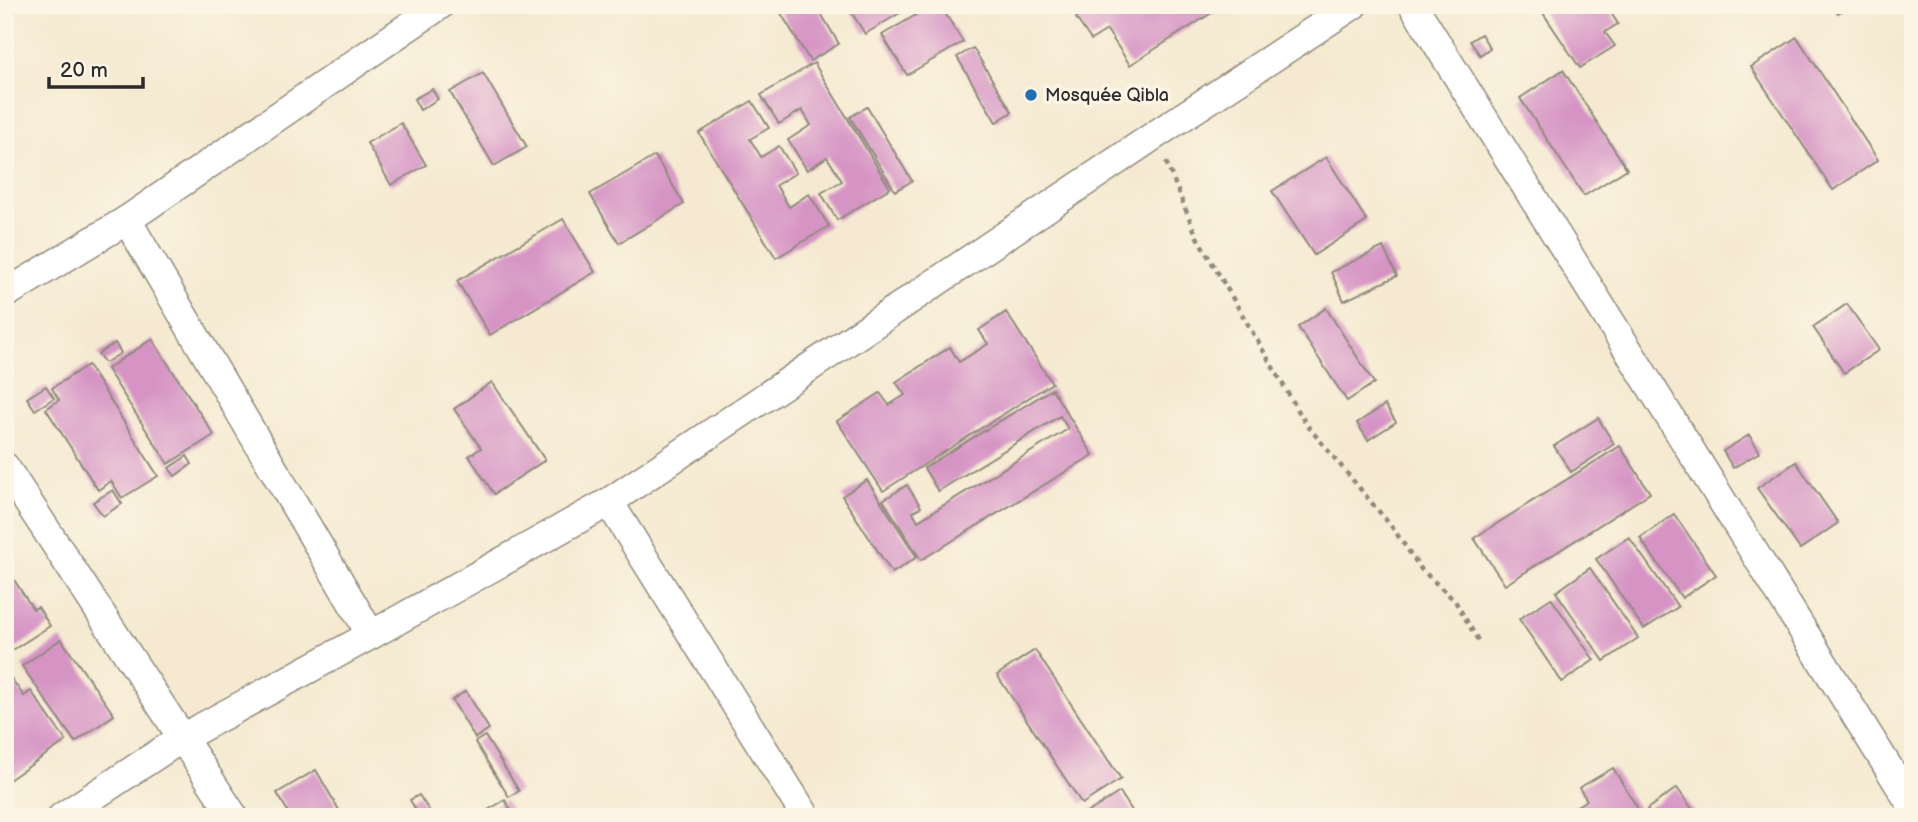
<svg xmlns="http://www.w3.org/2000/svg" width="1918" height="822" font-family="'Balsamiq Sans',sans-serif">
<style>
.building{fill:#d694c5}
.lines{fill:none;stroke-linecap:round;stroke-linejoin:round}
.street-casing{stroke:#908a7e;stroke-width:31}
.path{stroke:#908a7e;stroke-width:4.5;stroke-dasharray:5 5;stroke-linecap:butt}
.street{stroke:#fff;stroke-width:28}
.poi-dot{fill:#1f6fb2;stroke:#fcf5e5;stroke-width:2.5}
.labels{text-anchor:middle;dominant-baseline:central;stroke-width:7;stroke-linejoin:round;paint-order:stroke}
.poi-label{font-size:18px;fill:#2b2b2b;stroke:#fcf5e5;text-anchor:start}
</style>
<rect width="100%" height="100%" fill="#fcf5e5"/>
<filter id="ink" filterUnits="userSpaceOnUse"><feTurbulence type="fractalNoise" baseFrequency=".0143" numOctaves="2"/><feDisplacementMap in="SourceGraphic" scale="14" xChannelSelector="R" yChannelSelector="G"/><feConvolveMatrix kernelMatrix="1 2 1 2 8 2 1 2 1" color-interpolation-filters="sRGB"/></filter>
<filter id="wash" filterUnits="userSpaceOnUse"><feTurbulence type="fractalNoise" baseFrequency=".00686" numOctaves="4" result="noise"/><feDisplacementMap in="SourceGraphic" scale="28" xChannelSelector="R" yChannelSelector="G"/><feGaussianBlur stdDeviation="1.57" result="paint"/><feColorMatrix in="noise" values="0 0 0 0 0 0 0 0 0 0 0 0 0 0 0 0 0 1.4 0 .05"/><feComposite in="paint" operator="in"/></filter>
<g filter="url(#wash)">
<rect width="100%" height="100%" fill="#f5ead1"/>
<g id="blocks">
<g class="building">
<polygon points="776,5 816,5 839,44 810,61"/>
<polygon points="847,5 913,5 865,34"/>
<polygon points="933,5 940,5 963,42 907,75 882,35"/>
<polygon points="1096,5 1224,5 1130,65 1107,30 1091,40 1076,18"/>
<polygon points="1550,5 1606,5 1618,24 1605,32 1615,46 1580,68 1543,13 1552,8"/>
<polygon points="1832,5 1851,5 1838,13"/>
<polygon points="1481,34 1490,48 1480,55 1470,41"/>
<polygon points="1797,37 1878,160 1833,190 1751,67"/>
<polygon points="973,48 1012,112 996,122 957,57"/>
<polygon points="814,63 890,188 837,220 821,193 842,181 827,157 807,170 788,140 811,125 802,110 779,124 761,95"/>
<polygon points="1563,70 1627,169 1584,196 1520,98"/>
<polygon points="483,73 527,147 494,166 450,92"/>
<polygon points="432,89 438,99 420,110 414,99"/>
<polygon points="752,101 769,128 750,139 761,157 779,146 796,173 776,185 789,207 809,194 829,226 776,258 699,133"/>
<polygon points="867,107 912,181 895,191 850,117"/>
<polygon points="401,123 426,165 391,185 367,143"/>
<polygon points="655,156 684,204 619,243 590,194"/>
<polygon points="1326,157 1367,221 1314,255 1272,191"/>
<polygon points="563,219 595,272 490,335 457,281"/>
<polygon points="1383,247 1397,276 1344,301 1331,272"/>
<polygon points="1847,304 1879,350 1844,373 1813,327"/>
<polygon points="1326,308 1374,383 1347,401 1298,327"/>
<polygon points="1006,312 1052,383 883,491 837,421 880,393 889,405 905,395 896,382 950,347 959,362 988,344 979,330"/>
<polygon points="152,339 214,435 168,464 107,369"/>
<polygon points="115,343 121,353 105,363 98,354"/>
<polygon points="88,365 158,476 122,498 111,481 98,490 46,409 59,400 52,388"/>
<polygon points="492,382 545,460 494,494 469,456 481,448 454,409"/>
<polygon points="46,386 54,398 35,410 27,398"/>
<polygon points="1052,389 1093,455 921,560 883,500 907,485 921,507 913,512 918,521 1068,429 1060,416 938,491 924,468"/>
<polygon points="1385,405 1396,422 1368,440 1357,423"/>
<polygon points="1598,418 1614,444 1571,472 1554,446"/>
<polygon points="1749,435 1760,452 1733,468 1723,451"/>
<polygon points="1620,446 1650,493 1505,585 1474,538"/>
<polygon points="187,456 192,464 175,476 169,468"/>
<polygon points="1796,462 1838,523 1800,549 1757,488"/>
<polygon points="867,480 917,557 892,573 842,496"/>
<polygon points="113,490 122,504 103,516 93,502"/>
<polygon points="1674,514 1716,575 1682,598 1640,538"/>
<polygon points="1629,537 1678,607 1644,629 1596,559"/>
<polygon points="5,566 33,609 38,607 50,626 5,655"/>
<polygon points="1590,568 1638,638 1604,661 1556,592"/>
<polygon points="1551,598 1594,660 1562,682 1519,619"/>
<polygon points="61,639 114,715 75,742 22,666"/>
<polygon points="1035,650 1121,779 1082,804 997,675"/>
<polygon points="5,670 24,696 31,691 66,741 9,780 5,775"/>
<polygon points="466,691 489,729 475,738 452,700"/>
<polygon points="485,736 519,791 509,797 475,742"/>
<polygon points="1613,768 1643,817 1582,817 1575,807 1587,800 1579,788"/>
<polygon points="316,770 343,817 291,817 277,793"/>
<polygon points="1677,788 1698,817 1653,817 1647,809"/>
<polygon points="1120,792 1136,817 1087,817 1085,814"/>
<polygon points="419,795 432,815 428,817 420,817 410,800"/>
<polygon points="505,800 515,817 476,817"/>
</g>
</g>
</g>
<g filter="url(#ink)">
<use href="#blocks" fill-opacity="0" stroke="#908a7e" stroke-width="2"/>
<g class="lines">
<defs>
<g id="street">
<polyline points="1413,5 1913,807"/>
<polyline points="127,220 371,635"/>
<polyline points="5,294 127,220 440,5"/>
<polyline points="5,467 234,817"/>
<polyline points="609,502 806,817"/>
<polyline points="62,817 182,738 371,635 609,502 1155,135 1353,5"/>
</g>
</defs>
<use href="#street" class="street-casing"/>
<polyline class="path" points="1166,162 1197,237 1306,424 1392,527 1421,569 1455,601 1479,642"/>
<use href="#street" class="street"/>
</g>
</g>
<circle class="poi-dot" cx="1031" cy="95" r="7"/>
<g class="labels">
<g class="poi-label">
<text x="1045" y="95">Mosquée Qibla</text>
</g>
</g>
<rect width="1918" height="822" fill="none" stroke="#fcf5e5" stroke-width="28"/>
<path d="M49 77v10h94v-10" fill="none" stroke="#2b2b2b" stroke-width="3.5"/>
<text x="60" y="77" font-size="21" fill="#2b2b2b" stroke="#fcf5e5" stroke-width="5" paint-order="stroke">20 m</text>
</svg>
